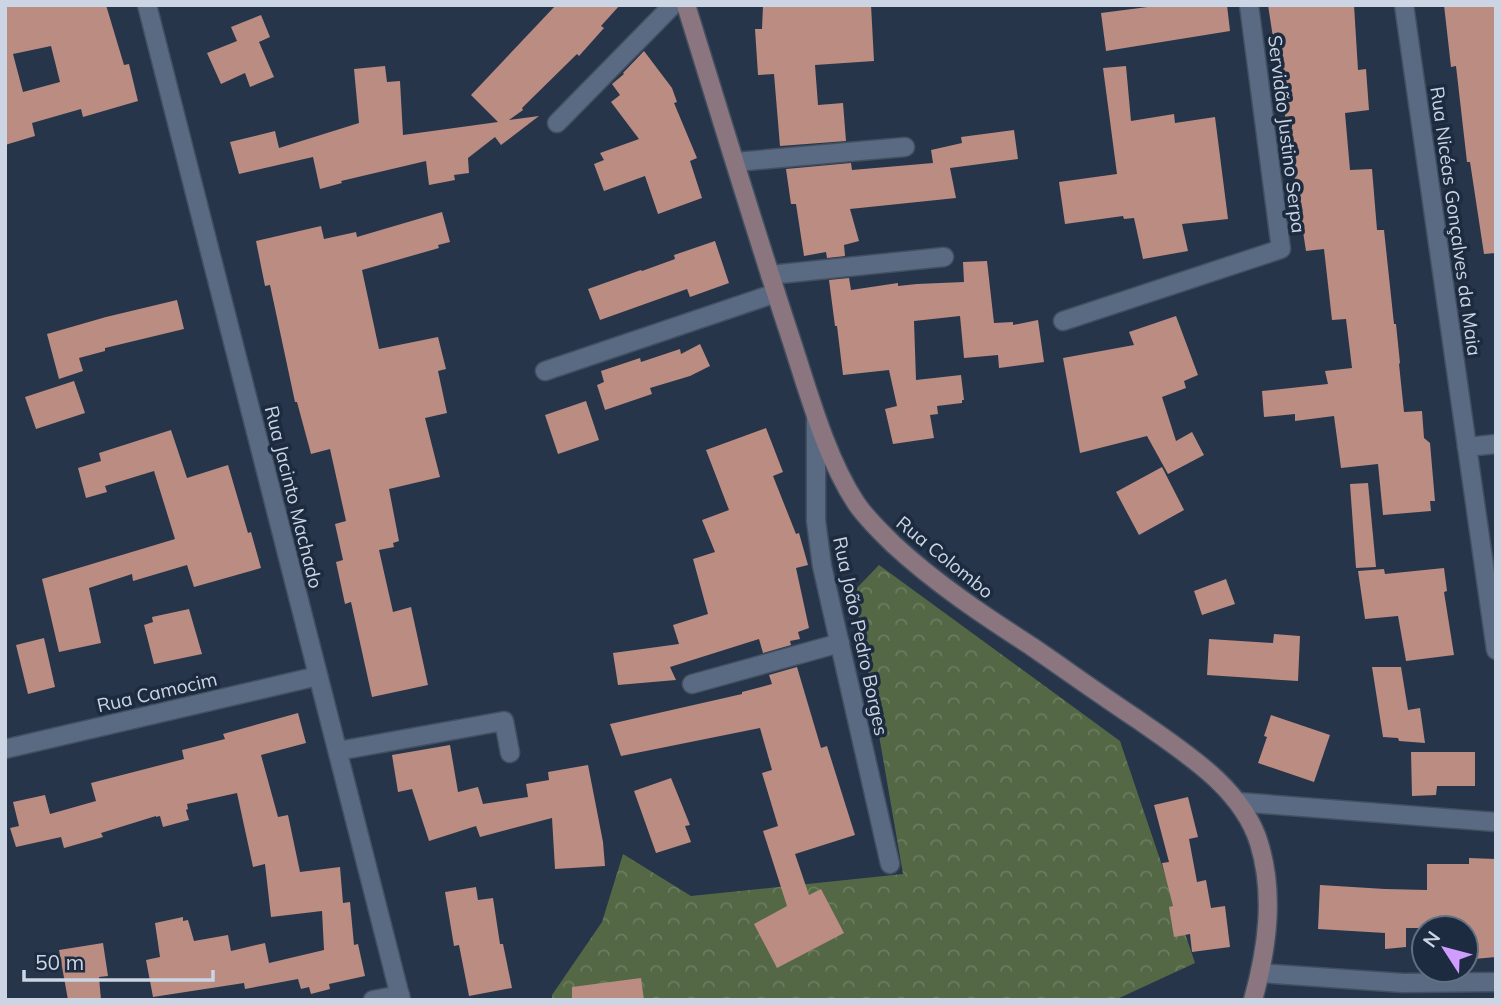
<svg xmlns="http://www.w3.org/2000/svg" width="1501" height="1005" font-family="Mulish,sans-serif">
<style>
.forest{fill:url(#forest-crowns)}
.building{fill:#bb8c81;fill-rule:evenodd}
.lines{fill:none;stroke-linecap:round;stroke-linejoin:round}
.street-casing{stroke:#435061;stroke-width:21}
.secondary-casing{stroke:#435061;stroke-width:21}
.street{stroke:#5a6a82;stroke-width:18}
.secondary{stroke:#8b757f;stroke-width:18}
.labels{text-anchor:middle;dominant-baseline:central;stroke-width:7;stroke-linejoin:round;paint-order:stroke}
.street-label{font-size:19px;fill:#ccd5e3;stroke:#1c2b3f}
</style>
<defs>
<pattern id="forest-crowns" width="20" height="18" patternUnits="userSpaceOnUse" patternTransform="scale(1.75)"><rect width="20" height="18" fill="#546845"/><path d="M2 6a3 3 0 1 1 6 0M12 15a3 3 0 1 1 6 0" fill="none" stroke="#6b7d60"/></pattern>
</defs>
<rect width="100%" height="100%" fill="#26354a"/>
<polygon class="forest" points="879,565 1120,741 1195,963 1115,1000 552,1000 552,995 602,922 623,854 691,896 903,874 854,591"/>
<g class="building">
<path d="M 5,5 L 106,5 L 124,65 L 129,64 L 138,101 L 83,117 L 81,109 L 32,123 L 35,136 L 5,145 ZM 51,46 L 60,82 L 23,92 L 13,54 Z"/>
<polygon points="556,5 620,5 601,26 604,28 579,56 577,54 522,108 523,110 509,120 539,116 501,145 495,137 468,158 469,173 454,175 455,180 429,185 426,161 341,181 342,183 320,189 313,157 239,174 230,142 275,131 279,148 359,123 354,69 385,66 387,82 400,81 403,135 498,122 471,95"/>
<polygon points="763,5 871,5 874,61 815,65 818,105 843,103 846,141 780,146 774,74 758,75 755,29 762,29"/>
<polygon points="1163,5 1227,5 1230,31 1106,51 1101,13"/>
<polygon points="1268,5 1354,5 1358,70 1366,69 1369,110 1345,113 1350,170 1372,169 1377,230 1384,230 1394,324 1396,324 1400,363 1399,364 1404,412 1422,411 1424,438 1430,443 1435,501 1430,501 1431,511 1383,515 1378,464 1341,468 1334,416 1295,421 1295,414 1264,417 1262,391 1328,384 1325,371 1352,368 1346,319 1332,320 1324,249 1306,251"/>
<polygon points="1444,5 1496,5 1496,253 1484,254 1470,162 1467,162 1456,66 1451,67"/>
<polygon points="261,15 270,37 259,42 274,77 250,87 245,73 221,84 207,53 237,41 231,27"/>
<polygon points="644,51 672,88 677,102 674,103 697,158 690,161 702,198 658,214 645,176 604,191 594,164 604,160 600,153 639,139 611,102 620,95 612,84 624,74 623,73"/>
<polygon points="1126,66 1131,121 1174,114 1175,123 1215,117 1228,219 1182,224 1188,251 1143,259 1134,218 1124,219 1123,216 1065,224 1059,182 1117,174 1103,68"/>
<polygon points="1014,130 1018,159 950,168 956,198 850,209 859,241 844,245 845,256 827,258 826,252 804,256 796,204 791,204 786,169 851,163 852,170 933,163 931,150 962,143 961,137"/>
<polygon points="442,212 450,242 438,245 439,248 362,270 379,349 438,337 446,369 438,371 447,413 425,418 440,477 389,489 399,541 393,543 394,547 379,550 393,612 411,607 428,685 372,697 351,602 345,604 336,562 343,560 335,524 346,521 330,449 311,454 297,402 295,402 270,285 265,286 256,241 321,226 324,239 356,232 357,237"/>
<polygon points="715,241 729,283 690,297 687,289 600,320 588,289 641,270 642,271 675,259 674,255"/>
<polygon points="987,261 994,323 1013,322 1013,325 1038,320 1044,362 999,368 998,355 964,358 960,316 914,321 916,380 961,375 964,400 962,400 962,403 937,406 938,414 930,415 934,438 893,444 885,409 897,406 889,370 843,375 837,326 835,326 829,280 849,278 851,290 898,283 898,286 917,284 964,282 963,262"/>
<polygon points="177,300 184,329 105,348 105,351 79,358 83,371 59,379 47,334 106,317"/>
<polygon points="1176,316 1198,375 1184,381 1186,388 1162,397 1176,441 1192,432 1204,455 1168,474 1147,436 1080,453 1063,358 1134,345 1129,332"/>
<polygon points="700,344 710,366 690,376 650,388 652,394 605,410 597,385 604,382 601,371 640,358 641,362 680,349 681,354"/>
<polygon points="74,381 85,413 36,429 25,397"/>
<polygon points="586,401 599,440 558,454 545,415"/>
<polygon points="766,428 783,472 773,476 796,534 799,533 808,565 796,568 809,628 798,632 800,639 790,641 791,645 763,653 759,639 670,667 676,680 618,685 613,653 679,644 673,625 708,614 693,559 715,552 702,520 729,510 706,450"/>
<polygon points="171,430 187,478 228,465 248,533 251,532 261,568 194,587 187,565 133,581 132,574 89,588 101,643 59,652 42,579 175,539 154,471 105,486 107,492 86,498 78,468 101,461 99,453"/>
<polygon points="1162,467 1184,510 1139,535 1116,492"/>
<polygon points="1368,483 1376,567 1356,568 1350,484"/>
<polygon points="1444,568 1447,591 1444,592 1454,655 1406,661 1398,616 1365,619 1358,571 1384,569 1385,574"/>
<polygon points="1226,579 1235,604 1202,615 1194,591"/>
<polygon points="189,609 202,654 154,664 144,625 153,622 152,617"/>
<polygon points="1274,634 1300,636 1298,681 1207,675 1209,639 1273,643"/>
<polygon points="44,638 55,687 28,694 16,645"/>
<polygon points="797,667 821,748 827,746 855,835 795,854 809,895 821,889 844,933 777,968 754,924 787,906 763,831 778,826 762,773 772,770 760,728 621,756 610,724 742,694 742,692 772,684 769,675"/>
<polygon points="1372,667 1401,667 1408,710 1420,708 1425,743 1399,741 1398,738 1383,737"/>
<polygon points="298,713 306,743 261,755 278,817 288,815 300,872 340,867 343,903 350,902 354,945 358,944 365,976 329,984 330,989 311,994 309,987 301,989 298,979 245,989 244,983 153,997 146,960 160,957 155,923 183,917 183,921 188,920 194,941 228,935 231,951 265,943 269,963 324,950 322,911 271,917 265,864 253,867 237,793 187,804 188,809 186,810 189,820 163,827 160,816 156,817 156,816 101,833 103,837 64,848 61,837 16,847 10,828 19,826 13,802 45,795 50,814 96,801 91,783 184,759 182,750 225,739 223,734"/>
<polygon points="1271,715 1330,735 1314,782 1258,763 1267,737 1264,736"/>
<polygon points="450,745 458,792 478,787 483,804 528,797 526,784 549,780 548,772 588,765 603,842 605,866 555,869 552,818 480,837 476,826 429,841 412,789 398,792 392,755"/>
<polygon points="1411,752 1475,752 1475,786 1437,786 1436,795 1412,796"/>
<polygon points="671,778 690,825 685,826 691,842 656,853 634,791"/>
<polygon points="1188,797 1198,837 1189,839 1197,882 1206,880 1211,908 1225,906 1230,947 1192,952 1190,934 1174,937 1169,907 1173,906 1162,863 1169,862 1154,805"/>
<polygon points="1469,858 1496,859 1496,957 1474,959 1473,950 1466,951 1466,928 1406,928 1406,947 1385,949 1385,933 1318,929 1320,885 1385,889 1427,890 1427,864 1469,864"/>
<polygon points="476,887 478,900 493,898 500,944 503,944 512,988 469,996 459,945 454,946 445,892"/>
<polygon points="103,943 108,976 99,977 101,1000 68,1000 59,950"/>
<polygon points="641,978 644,1000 572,1000 572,987"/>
</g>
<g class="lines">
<defs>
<g id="street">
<polyline points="147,5 401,1000"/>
<polyline points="1404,5 1496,650"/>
<polyline points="557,123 673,5"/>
<polyline points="735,162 905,147"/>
<polyline points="770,275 944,257"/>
<polyline points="1063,321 1281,249 1249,5"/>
<polyline points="545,371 776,293"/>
<polyline points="816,417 816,521 822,566 890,864"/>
<polyline points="1467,447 1496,444"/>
<polyline points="692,684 840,643"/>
<polyline points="5,749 318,676"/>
<polyline points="338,751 504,721 510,753"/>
<polyline points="1238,802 1496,822"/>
<polyline points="1260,973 1403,983 1496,982"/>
<polyline points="373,1000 400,995"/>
</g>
<path id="secondary" d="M 686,5 C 720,114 753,224 789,333 C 807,387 825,456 856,503 C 866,518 880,531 893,544 C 935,583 983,615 1031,646 C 1066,670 1101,695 1137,719 C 1182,751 1242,787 1259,843 C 1275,895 1267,949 1253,1000"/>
</defs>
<use href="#street" class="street-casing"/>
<use href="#secondary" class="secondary-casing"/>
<use href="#street" class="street"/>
<use href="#secondary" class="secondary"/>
</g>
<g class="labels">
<g class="street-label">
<text transform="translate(1287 134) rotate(83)">Servidão Justino Serpa</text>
<text transform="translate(1456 221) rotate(82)">Rua Nicéas Gonçalves da Maia</text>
<text transform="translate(294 497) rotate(76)">Rua Jacinto Machado</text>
<text transform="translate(945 557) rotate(39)">Rua Colombo</text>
<text transform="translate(861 636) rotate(78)">Rua João Pedro Borges</text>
<text transform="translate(157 692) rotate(-13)">Rua Camocim</text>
</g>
</g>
<rect width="1501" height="1005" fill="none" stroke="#ccd5e3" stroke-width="14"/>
<g transform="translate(1445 949) rotate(306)"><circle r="33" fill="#1c2b3f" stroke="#626f81" stroke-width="2"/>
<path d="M0-5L12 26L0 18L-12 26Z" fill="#d09dff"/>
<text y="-10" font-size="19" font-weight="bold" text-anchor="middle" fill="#ccd5e3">N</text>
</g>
<path d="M24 970v10h189v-10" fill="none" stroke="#ccd5e3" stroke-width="3.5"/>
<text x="35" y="970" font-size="21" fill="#ccd5e3" stroke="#1c2b3f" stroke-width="5" paint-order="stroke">50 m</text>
</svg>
